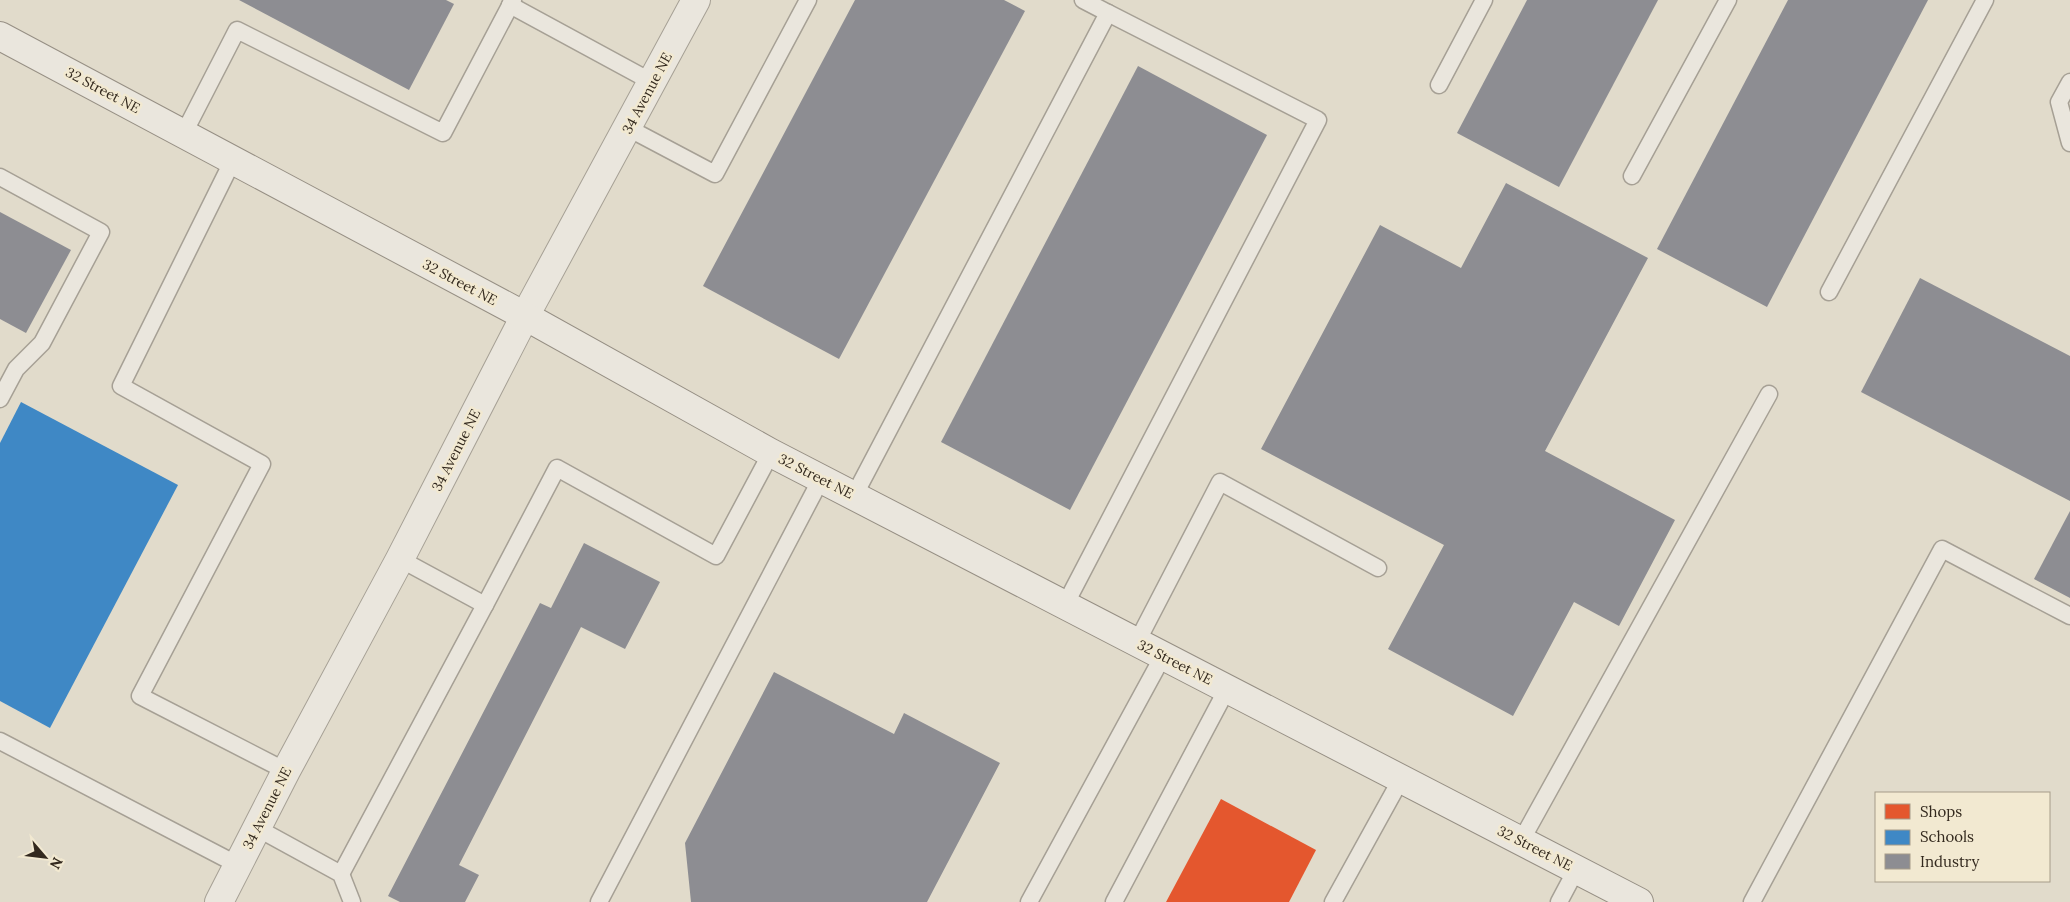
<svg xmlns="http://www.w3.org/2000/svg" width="2070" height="902" font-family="Lora,serif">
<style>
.shops{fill:#e4572e}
.schools{fill:#3f88c5}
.industry{fill:#8d8d92}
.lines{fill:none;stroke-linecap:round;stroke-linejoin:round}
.lane-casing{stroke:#a6a095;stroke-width:19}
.street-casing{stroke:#a6a095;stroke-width:30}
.secondary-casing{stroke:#968f84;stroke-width:30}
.lane{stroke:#eae6dd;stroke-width:16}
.street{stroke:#eae6dd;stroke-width:28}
.secondary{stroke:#eae6dd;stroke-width:28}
.labels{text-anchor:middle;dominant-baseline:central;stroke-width:5;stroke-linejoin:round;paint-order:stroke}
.street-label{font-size:14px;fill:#33291e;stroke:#f2e9d1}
</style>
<rect width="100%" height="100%" fill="#e1dbcb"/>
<polygon class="shops" points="1221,799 1316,850 1289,902 1166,902"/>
<polygon class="schools" points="21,402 178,485 50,728 0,701 0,443"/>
<g class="industry">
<polygon points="239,0 446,0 454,4 409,90"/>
<polygon points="855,0 1004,0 1025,11 839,359 703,286"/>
<polygon points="1527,0 1658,0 1559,187 1457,133"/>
<polygon points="1788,0 1928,0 1767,307 1657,249"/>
<polygon points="1138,66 1267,135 1070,510 941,442"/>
<polygon points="1506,183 1648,258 1545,451 1675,520 1619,626 1574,602 1513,716 1388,649 1444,545 1261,449 1380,225 1461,268"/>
<polygon points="0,212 71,250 26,333 0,319"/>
<polygon points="1920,278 2070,356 2070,501 1861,392"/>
<polygon points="2070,511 2070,598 2034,579"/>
<polygon points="584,543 660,582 625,649 581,627 459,865 479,875 465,902 400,902 388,896 540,603 551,608"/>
<polygon points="774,672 894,734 904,713 1000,763 927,902 691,902 685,843"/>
</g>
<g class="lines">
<defs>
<g id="lane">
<polyline points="510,5 652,82"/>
<polyline points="2070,82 2059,102 2070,143"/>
<polyline points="1439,85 1484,0"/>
<polyline points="628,128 715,174 808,0"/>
<polyline points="184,133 237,30 443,133 513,0"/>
<polyline points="233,160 121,386 262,464 140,696 286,771"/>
<polyline points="1632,176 1728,0"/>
<polyline points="0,177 101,232 42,343 16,369 0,399"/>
<polyline points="1829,292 1985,0"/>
<polyline points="854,496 1108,13 1083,0"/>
<polyline points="485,605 557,468 716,556 771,453"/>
<polyline points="1065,605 1318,120 1108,13"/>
<polyline points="1137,642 1220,482 1378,568"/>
<polyline points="0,741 238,865"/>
<polyline points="257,828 341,874 352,902"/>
<polyline points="1521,841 1769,394"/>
<polyline points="341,874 485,605 400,559"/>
<polyline points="599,902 821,479"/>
<polyline points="1029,902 1163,656"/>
<polyline points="1114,902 1227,689"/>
<polyline points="1333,902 1401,779"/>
<polyline points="1559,902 1576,870"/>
<polyline points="1752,902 1942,549 2070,616"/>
</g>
<polyline id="street" points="219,902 286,771 400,559 525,316 696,0"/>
<polyline id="secondary" points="0,36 525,316 771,453 1639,902"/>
</defs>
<use href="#lane" class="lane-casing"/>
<use href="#street" class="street-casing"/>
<use href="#secondary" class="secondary-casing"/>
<use href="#lane" class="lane"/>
<use href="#street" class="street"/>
<use href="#secondary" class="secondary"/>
</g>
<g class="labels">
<g class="street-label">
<text transform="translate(103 90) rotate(28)">32 Street NE</text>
<text transform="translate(647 93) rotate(-62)">34 Avenue NE</text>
<text transform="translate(460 282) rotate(28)">32 Street NE</text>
<text transform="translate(456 450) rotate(-63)">34 Avenue NE</text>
<text transform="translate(816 476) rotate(27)">32 Street NE</text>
<text transform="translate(1175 662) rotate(27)">32 Street NE</text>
<text transform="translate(267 808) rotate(-63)">34 Avenue NE</text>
<text transform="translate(1535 848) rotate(27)">32 Street NE</text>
</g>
</g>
<rect x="1875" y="792" width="175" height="90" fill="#f2e9d1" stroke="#a69c89"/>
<rect x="1885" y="804" width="25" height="15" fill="#e4572e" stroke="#a69c89"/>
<text x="1920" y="817" font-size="15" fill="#33291e">Shops</text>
<rect x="1885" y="830" width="25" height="15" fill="#3f88c5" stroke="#a69c89"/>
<text x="1920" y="842" font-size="15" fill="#33291e">Schools</text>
<rect x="1885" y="854" width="25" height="15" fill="#8d8d92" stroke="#a69c89"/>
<text x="1920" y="867" font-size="15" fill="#33291e">Industry</text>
<g transform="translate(45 857) rotate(118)" stroke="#f2e9d1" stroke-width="4" paint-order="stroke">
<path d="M0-4L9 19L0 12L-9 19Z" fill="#33291e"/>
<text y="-8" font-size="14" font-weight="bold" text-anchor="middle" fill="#33291e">N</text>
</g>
</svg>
